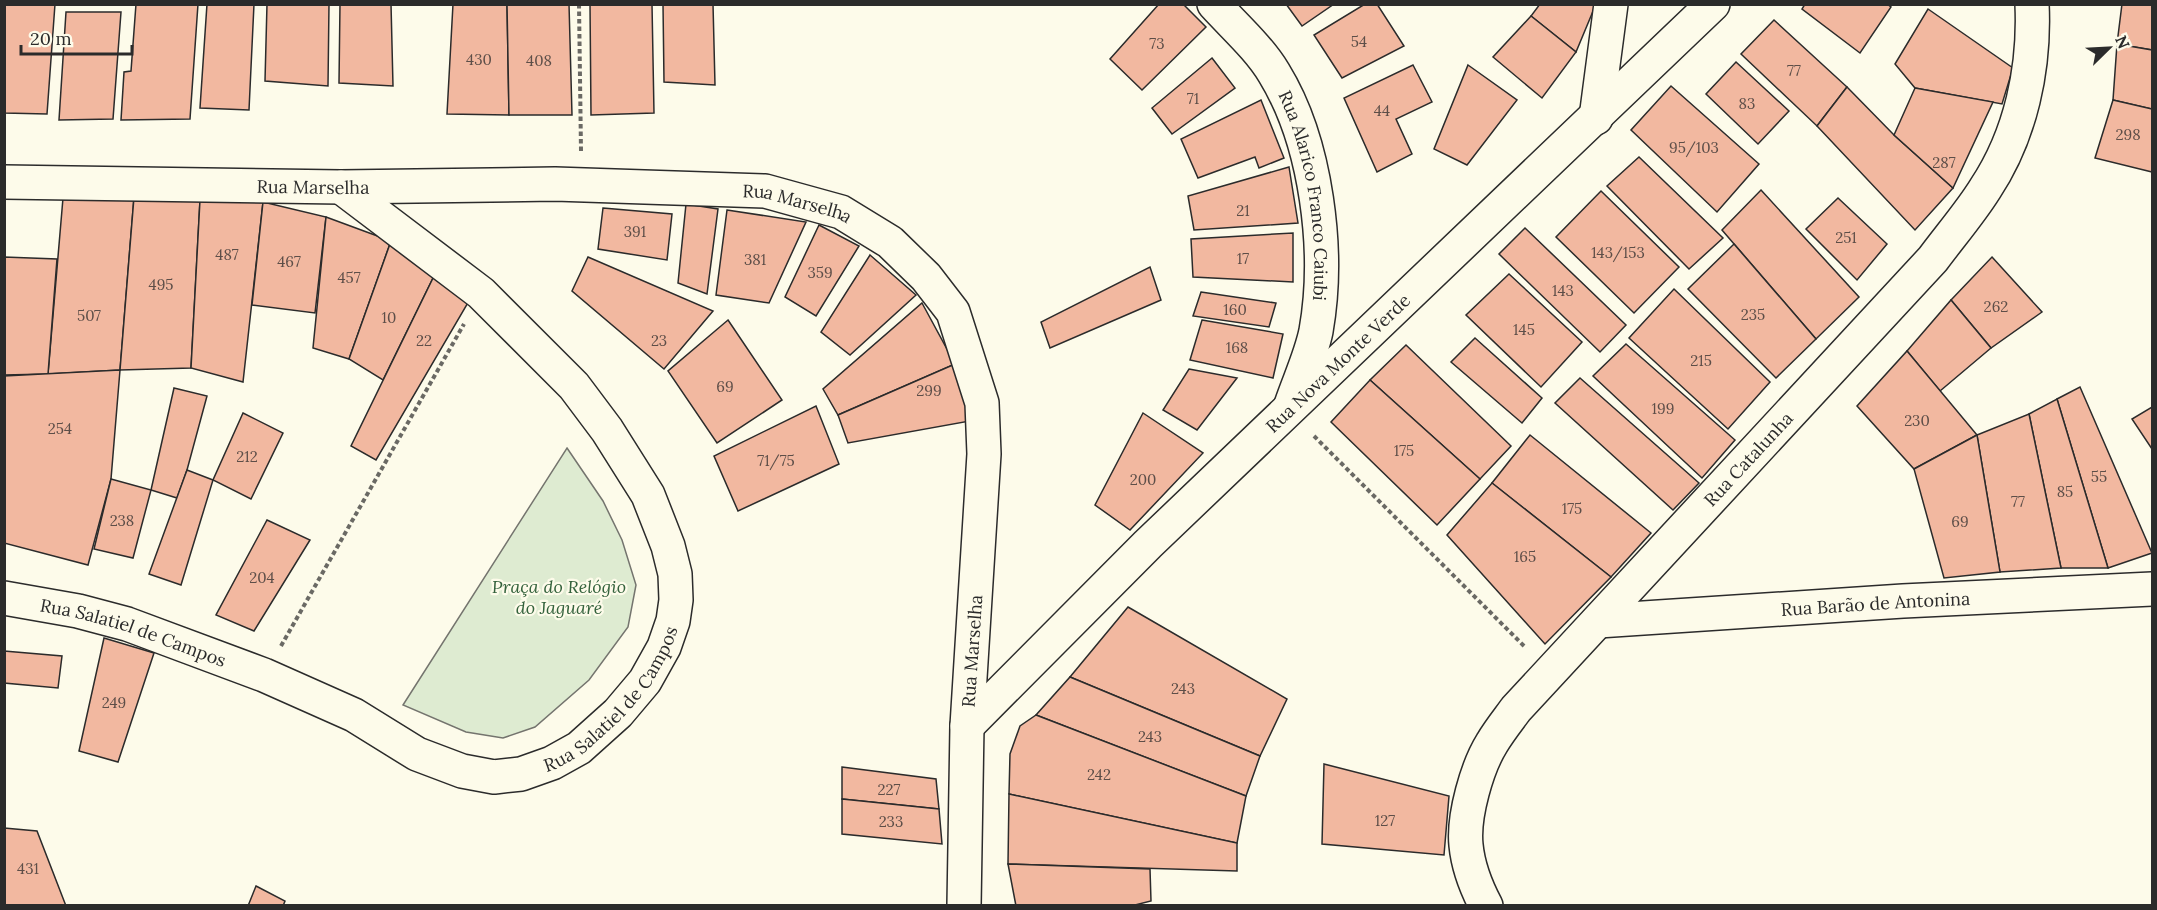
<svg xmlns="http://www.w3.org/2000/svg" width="2157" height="910" font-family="Lora,serif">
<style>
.green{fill:#deebd1;stroke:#74746e;stroke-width:1.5}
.building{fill:#f2b8a0;stroke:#2b2b2b;stroke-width:1.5}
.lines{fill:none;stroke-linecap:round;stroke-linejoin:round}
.minor-casing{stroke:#2b2b2b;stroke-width:36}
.path{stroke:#6a6964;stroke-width:4;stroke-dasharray:4.5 3;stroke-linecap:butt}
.minor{stroke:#fdfbea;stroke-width:33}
.labels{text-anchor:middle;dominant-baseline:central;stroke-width:4.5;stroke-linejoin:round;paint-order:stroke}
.number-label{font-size:15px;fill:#5d4e48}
.street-label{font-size:18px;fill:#2b2b2b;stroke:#fdfbea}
.park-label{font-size:18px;font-style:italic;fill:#34623c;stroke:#fdfbea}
</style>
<rect width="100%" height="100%" fill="#fdfbea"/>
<polygon class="green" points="567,448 603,501 622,540 636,585 628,627 589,680 535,727 503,738 466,732 403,705"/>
<g class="building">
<polygon points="4,4 55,4 47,114 4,113"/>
<polygon points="136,4 198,4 190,119 121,120 124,72 131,71"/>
<polygon points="207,4 254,4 249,110 200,108"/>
<polygon points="267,4 329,4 328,86 265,81"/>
<polygon points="340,4 391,4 393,86 339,83"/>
<polygon points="453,4 507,4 509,115 447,114"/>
<polygon points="507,4 569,4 572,115 509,115"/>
<polygon points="590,4 652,4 654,113 591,115"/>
<polygon points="663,4 713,4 715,85 664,82"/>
<polygon points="1159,4 1183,4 1206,27 1142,90 1110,59"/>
<polygon points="1286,4 1334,4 1302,26"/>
<polygon points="1365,4 1377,4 1404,46 1342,78 1314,35"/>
<polygon points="1540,4 1596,4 1576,52 1531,16"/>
<polygon points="1805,4 1887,4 1891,7 1860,53 1802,9"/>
<polygon points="2122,4 2152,4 2152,50 2117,44"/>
<polygon points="1928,9 2013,68 2002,104 1915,88 1895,64"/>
<polygon points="66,12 121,12 113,119 59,120"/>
<polygon points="1531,16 1576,52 1542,98 1493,57"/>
<polygon points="1774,20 1847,87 1817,126 1741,54"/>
<polygon points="2117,44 2152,50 2152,109 2113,100"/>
<polygon points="1212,58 1235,88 1172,134 1152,108"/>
<polygon points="1736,62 1789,111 1758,144 1706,94"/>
<polygon points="1413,65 1432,102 1396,119 1412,154 1377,172 1344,98"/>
<polygon points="1468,65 1517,100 1467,165 1434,149"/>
<polygon points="1671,86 1759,164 1717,212 1631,130"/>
<polygon points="1847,87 1894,135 1953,188 1915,230 1817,126"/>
<polygon points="1915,88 1993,102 1953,188 1894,135"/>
<polygon points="1261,100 1284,158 1259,168 1255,157 1198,178 1181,139"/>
<polygon points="2113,100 2152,109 2152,172 2095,158"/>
<polygon points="1639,157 1723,238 1689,269 1607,186"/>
<polygon points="1289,167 1298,223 1194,230 1188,196"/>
<polygon points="1761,190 1859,297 1816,339 1722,230"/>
<polygon points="1601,191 1679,267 1634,313 1556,237"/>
<polygon points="134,197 120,370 48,374 63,198"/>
<polygon points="134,197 200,200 191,368 120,370"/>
<polygon points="1838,198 1887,244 1857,280 1806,229"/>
<polygon points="200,200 263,202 243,382 191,368"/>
<polygon points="263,202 326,217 315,313 252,305"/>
<polygon points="686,204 718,209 707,294 678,283"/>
<polygon points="603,208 672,214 667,260 598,249"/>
<polygon points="727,210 806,222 769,303 716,295"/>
<polygon points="326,217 391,241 349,359 313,348"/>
<polygon points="819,225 859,246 816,316 785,297"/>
<polygon points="1525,228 1626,325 1600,352 1499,254"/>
<polygon points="1293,233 1293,282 1193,277 1191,239"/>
<polygon points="391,241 435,274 383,380 349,359"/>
<polygon points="1734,244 1816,339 1776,378 1688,289"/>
<polygon points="870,255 916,295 850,355 821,332"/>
<polygon points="4,257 57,259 48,374 4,375"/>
<polygon points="588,257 713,311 664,369 572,291"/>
<polygon points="1992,257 2042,312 1991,348 1951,300"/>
<polygon points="1150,267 1161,300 1050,348 1041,322"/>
<polygon points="435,274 469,301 376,460 351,446"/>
<polygon points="1509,274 1582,342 1541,387 1466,315"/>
<polygon points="1674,289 1770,382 1728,429 1629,338"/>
<polygon points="1201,292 1276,303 1269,327 1193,316"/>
<polygon points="1951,300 1991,348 1940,391 1907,351"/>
<polygon points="922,303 955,364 838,415 823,389"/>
<polygon points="728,320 782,400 717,443 668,371"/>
<polygon points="1202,320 1283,334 1273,378 1190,360"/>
<polygon points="1475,338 1542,398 1522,423 1451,362"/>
<polygon points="1626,344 1735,440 1702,478 1593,376"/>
<polygon points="1406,345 1511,446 1480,479 1370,380"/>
<polygon points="1907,351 1977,435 1914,469 1857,406"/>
<polygon points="955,364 970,421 848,443 838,415"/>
<polygon points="1189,369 1237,378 1197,430 1163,410"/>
<polygon points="120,370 111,479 88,565 4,543 4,376"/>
<polygon points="1580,378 1699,483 1673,510 1555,403"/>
<polygon points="1370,380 1480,479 1437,525 1331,422"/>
<polygon points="2080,387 2152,553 2108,568 2057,399"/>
<polygon points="174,388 207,396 187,470 177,498 151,490"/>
<polygon points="2057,399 2108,568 2061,568 2029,414"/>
<polygon points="816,406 839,464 738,511 714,456"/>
<polygon points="2152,407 2152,449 2132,419"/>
<polygon points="243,413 283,433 251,499 213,480"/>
<polygon points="1143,413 1203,453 1130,530 1095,505"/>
<polygon points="2029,414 2061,568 2000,572 1977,435"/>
<polygon points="1530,435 1651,533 1611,577 1492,483"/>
<polygon points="1977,435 2000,572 1944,578 1914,469"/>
<polygon points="187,470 213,480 181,585 149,574"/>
<polygon points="111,479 151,490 133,558 94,549"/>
<polygon points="1492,483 1611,577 1545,644 1447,535"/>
<polygon points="267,520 310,540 254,631 216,615"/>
<polygon points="1128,607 1287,699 1260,756 1070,677"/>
<polygon points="104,638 154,653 118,762 79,751"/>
<polygon points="4,651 62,656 58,688 4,683"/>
<polygon points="1070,677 1260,756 1246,796 1036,715"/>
<polygon points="1036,715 1246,796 1237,843 1009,794 1010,754 1020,726"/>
<polygon points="1324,764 1449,796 1444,855 1322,844"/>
<polygon points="842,767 936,779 939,809 842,799"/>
<polygon points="1009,794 1237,843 1237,871 1008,864"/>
<polygon points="842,799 939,809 942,844 842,834"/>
<polygon points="4,828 37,831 66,906 4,906"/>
<polygon points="1008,864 1150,869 1151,901 1131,906 1016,906"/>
<polygon points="256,886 285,901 283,906 248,906"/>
</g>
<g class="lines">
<defs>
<g id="minor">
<path id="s1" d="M 1214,4 C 1234,26 1259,48 1274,73 C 1317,143 1330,252 1316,331 C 1311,356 1299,381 1291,405"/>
<polyline points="1596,118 1611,4"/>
<path id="s2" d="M 4,182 L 341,187 L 555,184 L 765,191 L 841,212 L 890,242 L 926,277 L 953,312 L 982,403 L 984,454 L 967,726 L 964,906"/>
<path id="s3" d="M 4,598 L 78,611 L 127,624 L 264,675 L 354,715 L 417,754 L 462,771 L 494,777 L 521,774 L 552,763 L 579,748 L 618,713 L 645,681 L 664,647 L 673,621 L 676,600 L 675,574 L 668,546 L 648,495 L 607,430 L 574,386 L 481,293 L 341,187"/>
<path id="s4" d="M 1598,621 L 1903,601 L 2152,589"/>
<path id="s5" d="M 967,726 L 1148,544 L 1713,4"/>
<path id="s6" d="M 1486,906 C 1476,887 1468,866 1466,845 C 1463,816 1477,767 1492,743 C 1499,731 1508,720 1516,709 L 1933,259 C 1950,236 1970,213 1985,189 C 2021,135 2035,68 2032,4"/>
</g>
</defs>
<use href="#minor" class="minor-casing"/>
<g class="path">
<polyline points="579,4 581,151"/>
<polyline points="1314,436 1525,647"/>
<polyline points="281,646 464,324"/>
</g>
<use href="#minor" class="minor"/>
</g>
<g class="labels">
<g class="number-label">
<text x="1359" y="41">54</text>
<text x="1157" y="43">73</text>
<text x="479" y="59">430</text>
<text x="539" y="60">408</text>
<text x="1794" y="70">77</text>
<text x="1193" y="98">71</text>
<text x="1747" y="103">83</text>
<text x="1382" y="110">44</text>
<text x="2128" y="134">298</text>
<text x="1694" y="147">95/103</text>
<text x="1944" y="162">287</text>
<text x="1243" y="210">21</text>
<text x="635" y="231">391</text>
<text x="1846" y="237">251</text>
<text x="1618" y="252">143/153</text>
<text x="227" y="254">487</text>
<text x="1243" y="258">17</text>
<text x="755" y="259">381</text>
<text x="289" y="261">467</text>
<text x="820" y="272">359</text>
<text x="349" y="277">457</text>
<text x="161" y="284">495</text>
<text x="1563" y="290">143</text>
<text x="1996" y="306">262</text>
<text x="1235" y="309">160</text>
<text x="1753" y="314">235</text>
<text x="89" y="315">507</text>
<text x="389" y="317">10</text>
<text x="1524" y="329">145</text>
<text x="424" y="340">22</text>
<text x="659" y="340">23</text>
<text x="1237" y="347">168</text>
<text x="1701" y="360">215</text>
<text x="725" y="386">69</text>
<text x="929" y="390">299</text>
<text x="1663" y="408">199</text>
<text x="1917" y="420">230</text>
<text x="60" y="428">254</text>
<text x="1404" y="450">175</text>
<text x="247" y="456">212</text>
<text x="776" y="460">71/75</text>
<text x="2099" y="476">55</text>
<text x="1143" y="479">200</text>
<text x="2065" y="491">85</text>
<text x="2018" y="501">77</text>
<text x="1572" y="508">175</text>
<text x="122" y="520">238</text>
<text x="1960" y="521">69</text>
<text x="1525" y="556">165</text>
<text x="262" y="577">204</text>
<text x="1183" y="688">243</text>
<text x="114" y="702">249</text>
<text x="1150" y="736">243</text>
<text x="1099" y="774">242</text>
<text x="889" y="789">227</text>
<text x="1385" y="820">127</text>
<text x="891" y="821">233</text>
<text x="28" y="868">431</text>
</g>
<g class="street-label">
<text stroke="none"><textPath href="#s2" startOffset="309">Rua Marselha</textPath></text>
<text stroke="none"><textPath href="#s1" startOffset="220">Rua Alarico Franco Caiubi</textPath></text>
<text stroke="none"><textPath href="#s2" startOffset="795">Rua Marselha</textPath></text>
<text stroke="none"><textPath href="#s5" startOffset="519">Rua Nova Monte Verde</textPath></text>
<text stroke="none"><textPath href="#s6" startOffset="554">Rua Catalunha</textPath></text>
<text stroke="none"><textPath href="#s4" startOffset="278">Rua Barão de Antonina</textPath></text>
<text stroke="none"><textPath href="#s3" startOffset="134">Rua Salatiel de Campos</textPath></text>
<text transform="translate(972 651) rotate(-86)">Rua Marselha</text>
<text stroke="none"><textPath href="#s3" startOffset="674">Rua Salatiel de Campos</textPath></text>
</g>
<g class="park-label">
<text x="559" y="586">Praça do Relógio<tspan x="559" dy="21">do Jaguaré</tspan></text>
</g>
</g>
<rect width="2157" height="910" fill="none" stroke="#2b2b2b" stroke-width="12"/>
<g transform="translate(2109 48) rotate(66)" stroke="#fdfbea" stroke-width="4.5" paint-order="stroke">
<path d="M0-4.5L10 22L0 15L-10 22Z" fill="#2b2b2b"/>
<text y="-9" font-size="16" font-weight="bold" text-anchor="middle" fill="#2b2b2b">N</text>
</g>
<path d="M21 45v9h111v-9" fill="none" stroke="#2b2b2b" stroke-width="3"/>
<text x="30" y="45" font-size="18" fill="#2b2b2b" stroke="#fdfbea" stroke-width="4.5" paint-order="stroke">20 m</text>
</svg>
